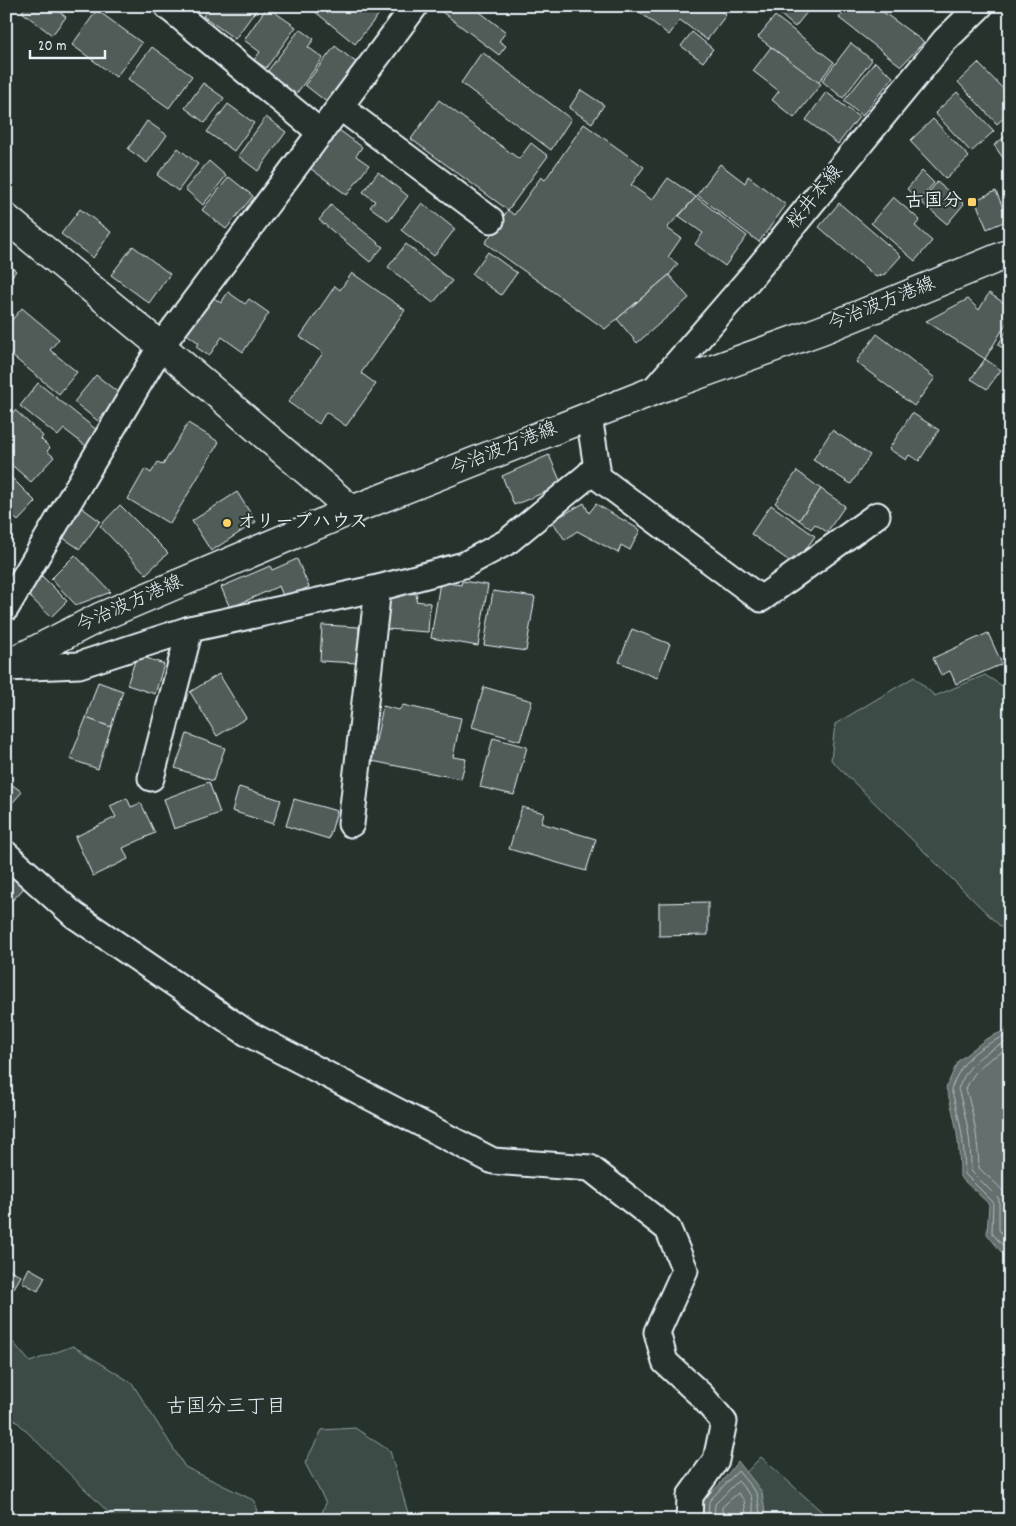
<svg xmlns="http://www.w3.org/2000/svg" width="1016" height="1526" font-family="Dekko,'Klee One',sans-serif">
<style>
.green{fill:#3e4b47;stroke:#939ea0}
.water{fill:#636f6d;stroke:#98a3a5}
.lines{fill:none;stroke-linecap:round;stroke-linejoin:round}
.shore{stroke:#b3bdc0;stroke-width:1}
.building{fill:#505c59;stroke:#e8f1f8}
.street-casing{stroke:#e8f1f8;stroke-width:29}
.secondary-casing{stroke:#e8f1f8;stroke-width:31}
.primary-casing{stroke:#e8f1f8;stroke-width:31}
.street{stroke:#26332d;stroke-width:25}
.secondary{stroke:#26332d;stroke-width:28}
.primary{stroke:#26332d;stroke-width:28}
.poi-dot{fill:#ffd166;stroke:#26332d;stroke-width:2}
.labels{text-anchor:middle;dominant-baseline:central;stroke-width:4;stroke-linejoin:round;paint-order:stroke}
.street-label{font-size:19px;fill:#e8f1f8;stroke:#26332d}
.poi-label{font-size:19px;font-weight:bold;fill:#e8f1f8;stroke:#26332d;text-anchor:end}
.neighbourhood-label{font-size:20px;fill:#e8f1f8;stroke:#26332d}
</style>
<rect width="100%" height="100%" fill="#26332d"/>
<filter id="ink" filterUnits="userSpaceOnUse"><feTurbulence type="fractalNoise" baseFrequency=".02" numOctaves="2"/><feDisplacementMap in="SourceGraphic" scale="10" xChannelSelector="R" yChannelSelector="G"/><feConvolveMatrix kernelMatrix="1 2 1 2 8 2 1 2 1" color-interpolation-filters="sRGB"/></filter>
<g filter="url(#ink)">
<g class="green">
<polygon points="985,675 1010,691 1010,936 831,760 835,724 914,677 935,696"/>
<polygon points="6,1334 30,1362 73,1346 132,1383 185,1467 255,1501 258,1520 116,1520 6,1411"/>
<polygon points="355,1428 390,1451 410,1520 319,1520 326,1503 305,1463 322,1430"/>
<polygon points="761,1457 831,1520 754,1520 739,1480"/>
</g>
<g class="water">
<path d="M 1010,1028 L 1010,1263 L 987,1234 L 989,1204 L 960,1177 C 960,1145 956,1119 946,1088 L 958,1061 L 986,1039 Z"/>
<polygon points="738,1461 762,1492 766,1520 704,1520 703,1499 719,1485"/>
</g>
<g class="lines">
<g class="shore">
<path d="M 1010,1034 C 978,1047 964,1056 951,1089 C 961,1123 964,1139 965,1174 L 993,1202 L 992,1233 L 1010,1254"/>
<path d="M 1010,1040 C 984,1052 969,1062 958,1089 C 967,1120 971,1139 971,1171 L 999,1199 L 999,1230 L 1010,1244"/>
<path d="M 1010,1049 C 989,1057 974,1069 966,1089 C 974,1116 978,1140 979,1168 C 987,1177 1002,1186 1006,1197 C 1011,1209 1002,1223 1010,1233"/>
<polyline points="708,1520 709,1501 738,1471 757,1494 761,1520"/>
<polyline points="714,1520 715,1504 738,1481 751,1496 755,1520"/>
<polyline points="722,1520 722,1507 738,1493 744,1500 747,1520"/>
</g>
</g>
<g class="building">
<polygon points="26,6 60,6 57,10 66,17 52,35 22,12"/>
<polygon points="210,6 259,6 235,39 203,16"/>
<polygon points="316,6 372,6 380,13 355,44 313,10"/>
<polygon points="440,6 472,6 506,32 499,41 506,46 499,55 438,9"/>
<polygon points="632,6 715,6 726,15 707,40 680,20 669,35"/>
<polygon points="774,6 812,6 795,27 773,8"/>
<polygon points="848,6 875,6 924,42 901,66 839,18"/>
<polygon points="267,7 296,27 266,68 254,60 260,52 244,40"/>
<polygon points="97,10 142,43 116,77 72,45"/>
<polygon points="775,16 834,62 818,83 758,37"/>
<polygon points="300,29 314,39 308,47 323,58 296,94 267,72"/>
<polygon points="692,32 713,49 703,62 681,46"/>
<polygon points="851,43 872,60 843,98 822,81"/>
<polygon points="335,46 358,64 328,103 305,85"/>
<polygon points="152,47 192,76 169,108 128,79"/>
<polygon points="771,47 821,84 794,118 772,100 779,91 753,71"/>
<polygon points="482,52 571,119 551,150 461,83"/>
<polygon points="875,62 893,77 862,116 844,101"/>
<polygon points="978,63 1010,96 1010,112 997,124 958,82"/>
<polygon points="203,83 224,98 205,123 185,108"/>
<polygon points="581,90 604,105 592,123 569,108"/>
<polygon points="826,92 859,117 838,144 806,120"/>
<polygon points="957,92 994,131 971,152 935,113"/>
<polygon points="439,100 519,159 531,143 548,156 508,210 411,139"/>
<polygon points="228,104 254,123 234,151 207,132"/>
<polygon points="266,117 286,132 258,171 238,156"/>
<polygon points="933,119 969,157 946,179 910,141"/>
<polygon points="147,121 167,135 147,163 128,149"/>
<polygon points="584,124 644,167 631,185 652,200 668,178 696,197 667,228 681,238 668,257 678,264 669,275 605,329 485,243 508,210 514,215 541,177 545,180"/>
<polygon points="335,127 362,147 356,156 369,165 347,195 307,166"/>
<polygon points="1010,133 1010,168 994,145"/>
<polygon points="178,148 198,164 178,191 157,175"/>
<polygon points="209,161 226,176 203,205 185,189"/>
<polygon points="720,164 745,183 748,176 786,205 759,242 697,195"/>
<polygon points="922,171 934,183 919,200 907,189"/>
<polygon points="378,172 408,196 389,221 370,207 375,201 363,192"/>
<polygon points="229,177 253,196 226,229 202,210"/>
<polygon points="937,182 964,204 947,224 921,202"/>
<polygon points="996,191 1008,220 987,229 975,200"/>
<polygon points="696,197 747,236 725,266 695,244 703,233 679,216"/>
<polygon points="893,197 920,220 915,226 932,241 915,261 871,223"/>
<polygon points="422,203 455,229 434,256 401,230"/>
<polygon points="839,203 901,256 885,274 876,277 819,227"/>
<polygon points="331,205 383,247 370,262 319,220"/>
<polygon points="80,209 111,232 93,258 61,234"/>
<polygon points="406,244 452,281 433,303 388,267"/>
<polygon points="133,246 170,274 149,303 111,275"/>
<polygon points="488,252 517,273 501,295 472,274"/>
<polygon points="6,263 16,271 6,284"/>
<polygon points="352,273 405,310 361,373 376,384 346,426 326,412 319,424 288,402 323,353 300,337 335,286 340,290"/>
<polygon points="669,275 689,298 637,343 617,319"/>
<polygon points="228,292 245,304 249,299 269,313 243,352 222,337 209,356 196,347 199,343 181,330 207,293 221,303"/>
<polygon points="989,293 1010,307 1010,317 985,359 926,321 968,299 979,310"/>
<polygon points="22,308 59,339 50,350 77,372 59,394 6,351 6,327"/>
<polygon points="1010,325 1010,352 998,345"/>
<polygon points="877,334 935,378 914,406 856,362"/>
<polygon points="985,359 1001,370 987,389 971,379"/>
<polygon points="96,375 120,394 98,421 74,402"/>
<polygon points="38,383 98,431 86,446 64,429 58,436 20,406"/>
<polygon points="15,410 43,436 41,439 50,448 47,451 54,457 31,482 6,460 6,420"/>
<polygon points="912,413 939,430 919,461 909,455 906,460 889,449"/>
<polygon points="188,423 219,442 170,524 128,499 145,469 151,473 158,462 163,465"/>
<polygon points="832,430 870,455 851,484 813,460"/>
<polygon points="549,455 562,485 514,505 502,476"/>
<polygon points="797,471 821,489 799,520 775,503"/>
<polygon points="6,472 36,502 18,521 6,510"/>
<polygon points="821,489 845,506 827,532 815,524 811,529 799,520"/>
<polygon points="237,492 256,522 211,551 192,521"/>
<polygon points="584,503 589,513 596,504 640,530 630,550 621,545 618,553 577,531 565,540 552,521"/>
<polygon points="78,505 100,521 80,549 57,534"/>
<polygon points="120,505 168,553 146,574 100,526"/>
<polygon points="771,505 815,536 795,565 751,534"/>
<polygon points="75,555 111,592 76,605 51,579"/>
<polygon points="297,559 309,587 284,598 279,586 230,608 221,587 270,566 272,570"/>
<polygon points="42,576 67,601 51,617 26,593"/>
<polygon points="462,581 488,585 478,646 431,638 440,582 461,585"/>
<polygon points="493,591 535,597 526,651 484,645"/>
<polygon points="390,592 417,594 416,601 430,603 428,632 387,629"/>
<polygon points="322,625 359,627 357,663 320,661"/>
<polygon points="632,629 670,644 657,678 619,662"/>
<polygon points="988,633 1002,664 956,684 950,671 941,675 933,658"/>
<polygon points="137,655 164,664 155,694 127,685"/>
<polygon points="219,674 246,718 217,736 190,692"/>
<polygon points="98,682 123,691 111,727 86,718"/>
<polygon points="484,687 532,701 520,741 472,727"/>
<polygon points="403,705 461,718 453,757 466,759 461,779 372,761 383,706 399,710"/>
<polygon points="86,718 111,727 98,769 70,759"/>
<polygon points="187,734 225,748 213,781 175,768"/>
<polygon points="493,738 527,747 514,795 480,787"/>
<polygon points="6,780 22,792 6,810"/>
<polygon points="209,782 220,813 174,829 164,799"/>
<polygon points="239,787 281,800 273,824 232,811"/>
<polygon points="127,798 131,807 141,803 155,833 123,848 128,859 93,876 75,837 116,817 110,806"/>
<polygon points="294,799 337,811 329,839 286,826"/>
<polygon points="522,807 544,813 541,823 596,839 586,871 509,849"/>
<polygon points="6,870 25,887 9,904 6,901"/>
<polygon points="708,902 708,935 659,936 659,903"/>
<polygon points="6,1267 21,1276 14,1288 6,1283"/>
<polygon points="29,1268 45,1277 38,1291 22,1282"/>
</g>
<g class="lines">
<defs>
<g id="street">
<polyline points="167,6 321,133"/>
<polyline points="340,107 491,220"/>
<polyline points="653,391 751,277 945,40 980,6"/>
<polyline points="591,472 761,599 877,515"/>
<polyline points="6,608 161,346 415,6"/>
<polyline points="190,629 378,588 464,565 507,542 597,468 589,416"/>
<polyline points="6,668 79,665 190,629 151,778"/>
<polyline points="351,824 378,588"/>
<polyline points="6,854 74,915 247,1033 493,1161 590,1168 668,1229 685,1270 657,1332 665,1362 701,1395 724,1422 716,1460 690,1496 689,1520"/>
</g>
<polyline id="secondary" points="6,218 161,346 352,510"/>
<polyline id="primary" points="6,665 100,617 352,510 653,391 822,330 1010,253"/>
</defs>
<use href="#street" class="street-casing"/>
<use href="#secondary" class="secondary-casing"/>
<use href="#primary" class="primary-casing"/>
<use href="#street" class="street"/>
<use href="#secondary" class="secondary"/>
<use href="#primary" class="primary"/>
</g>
</g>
<g class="poi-dot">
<rect x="967" y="197" width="10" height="10" rx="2.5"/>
<circle cx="227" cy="523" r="5"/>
</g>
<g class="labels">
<g class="street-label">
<text transform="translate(816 198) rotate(-51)">桜井本線</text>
<text transform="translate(882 305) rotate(-22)">今治波方港線</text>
<text transform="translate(504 450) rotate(-22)">今治波方港線</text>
<text transform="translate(130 605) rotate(-24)">今治波方港線</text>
</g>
<g class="poi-label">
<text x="962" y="202">古国分</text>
<text x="237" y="523" text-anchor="start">オリーブハウス</text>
</g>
<g class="neighbourhood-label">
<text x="226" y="1408">古国分三丁目</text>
</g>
</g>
<rect width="1016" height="1526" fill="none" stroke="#26332d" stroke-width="25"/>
<rect x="12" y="12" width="991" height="1501" fill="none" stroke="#e8f1f8" stroke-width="2" filter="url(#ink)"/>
<path d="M30 50v8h75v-8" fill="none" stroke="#e8f1f8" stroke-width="2.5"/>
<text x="38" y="50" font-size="15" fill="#e8f1f8" stroke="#26332d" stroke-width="4" paint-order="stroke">20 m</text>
</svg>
